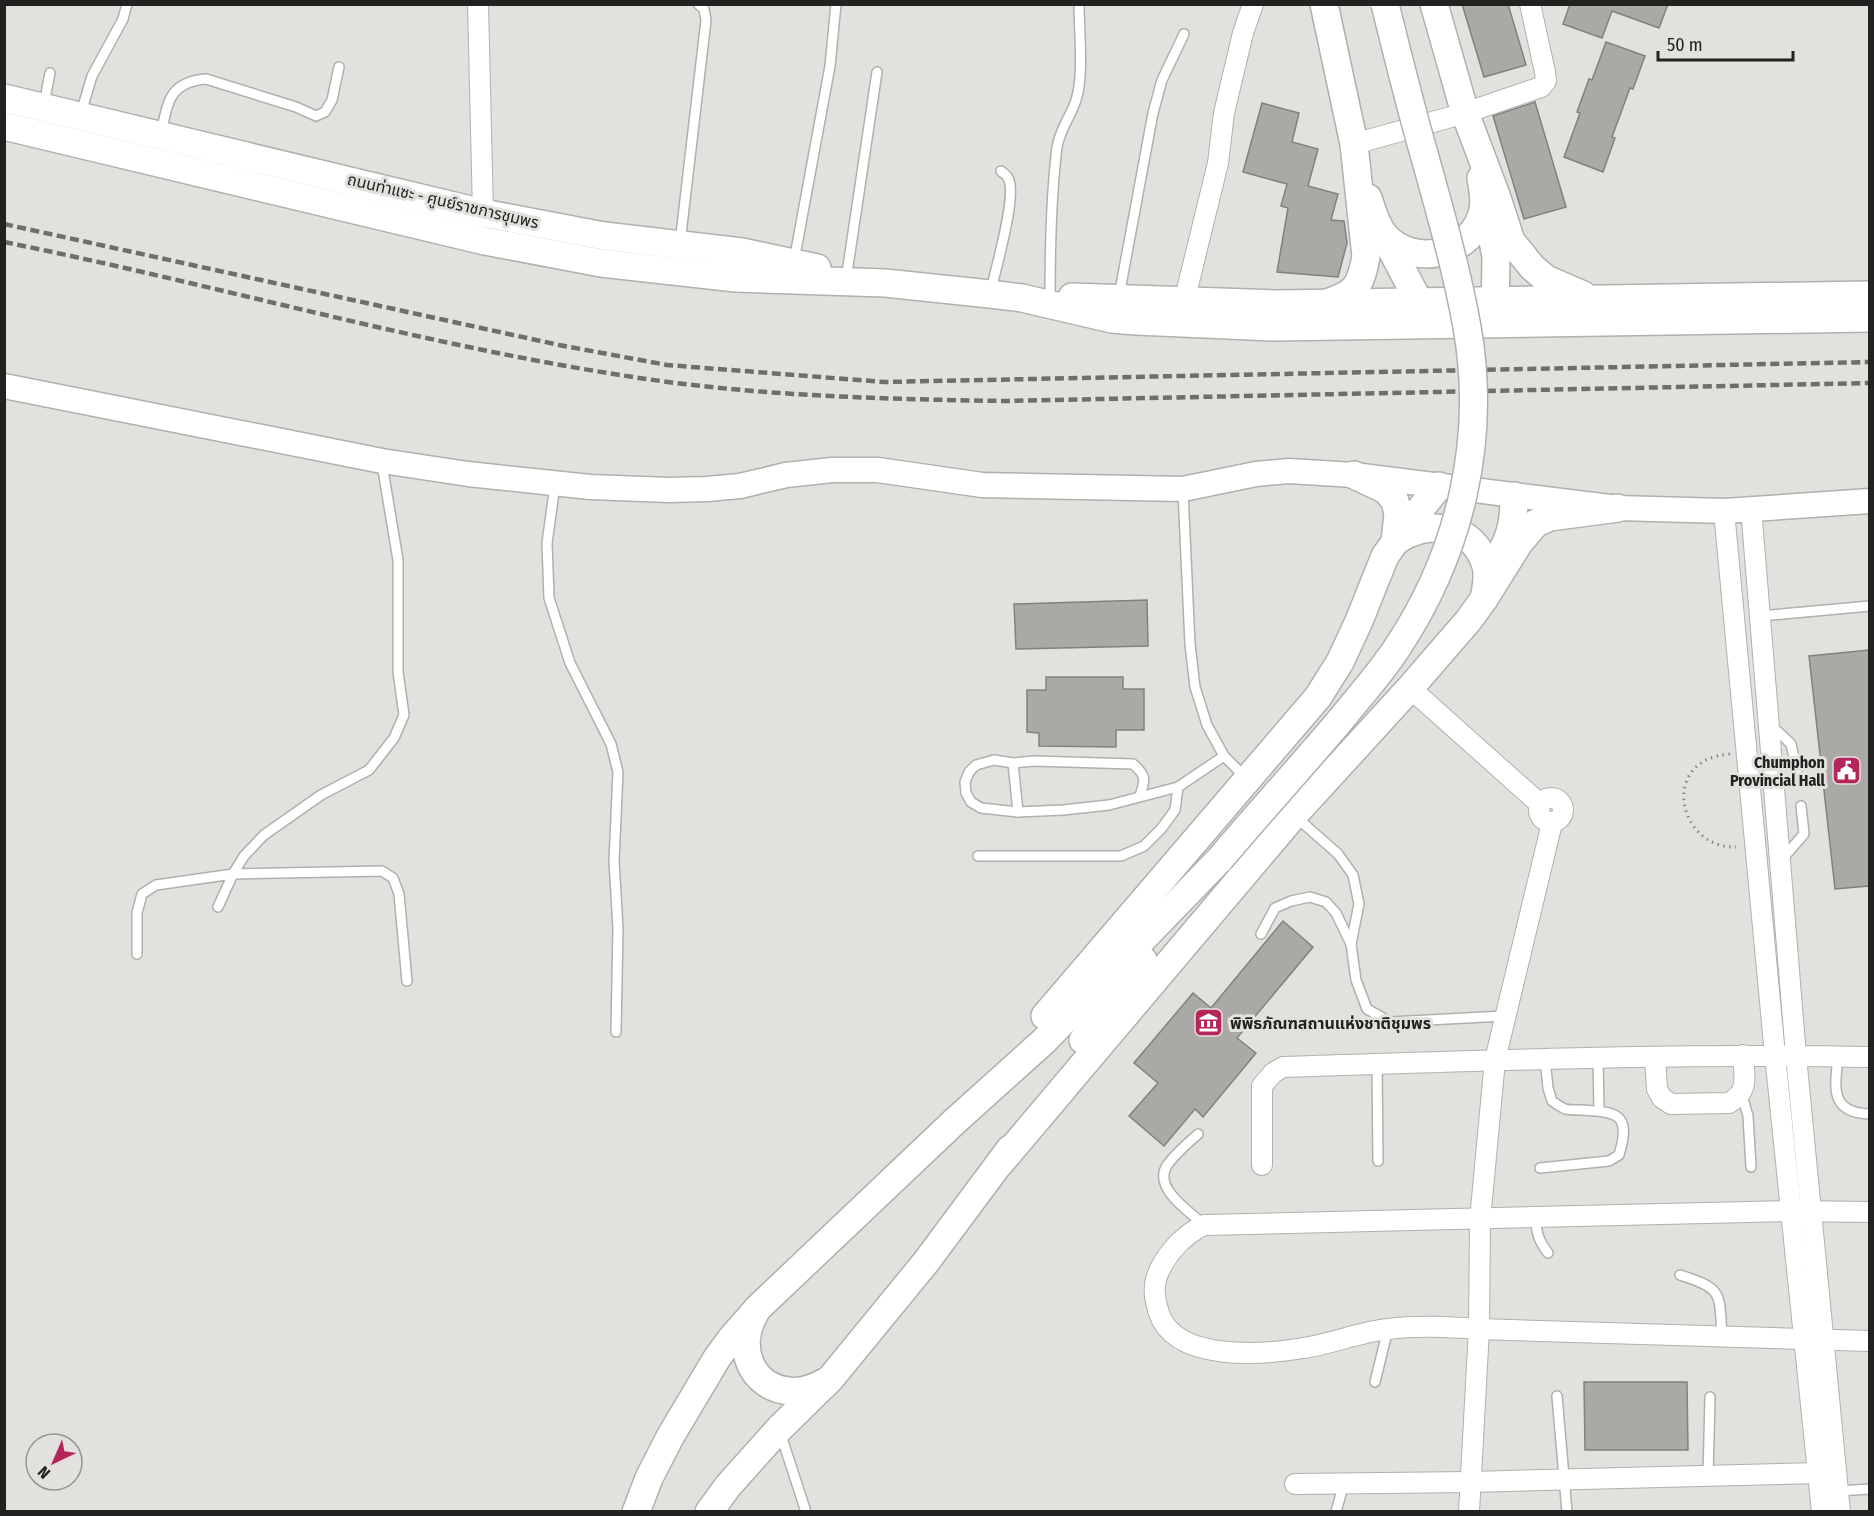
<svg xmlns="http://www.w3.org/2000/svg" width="1874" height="1516" font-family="'Fira Sans Condensed','Noto Sans Thai',sans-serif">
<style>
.building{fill:#aba9a6;stroke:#83817e;stroke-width:1.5}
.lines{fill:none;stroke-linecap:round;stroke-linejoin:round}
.service-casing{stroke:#b2afac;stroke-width:12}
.minor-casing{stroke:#b2afac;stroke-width:22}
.tertiary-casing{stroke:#b2afac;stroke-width:27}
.secondary-casing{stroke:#b2afac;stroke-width:30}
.path{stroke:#8a8886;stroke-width:3;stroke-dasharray:1.5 4.5;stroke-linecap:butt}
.service{stroke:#fff;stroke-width:9}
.minor{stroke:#fff;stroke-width:20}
.tertiary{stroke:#fff;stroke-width:24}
.secondary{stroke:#fff;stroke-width:27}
.rail{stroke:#706e6d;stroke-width:4.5;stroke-dasharray:9 4.5;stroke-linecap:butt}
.secondary-bridge-casing{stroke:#b2afac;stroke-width:30;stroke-linecap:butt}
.secondary-bridge{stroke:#fff;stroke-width:27}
.labels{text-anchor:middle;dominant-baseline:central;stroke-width:6;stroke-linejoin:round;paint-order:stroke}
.street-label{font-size:16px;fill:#232221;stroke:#e3e1de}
.poi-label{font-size:16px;font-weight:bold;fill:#232221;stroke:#e3e1de;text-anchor:end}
</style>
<rect width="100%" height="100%" fill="#e3e1de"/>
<g class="building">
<polygon points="1462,4 1508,4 1526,65 1484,77"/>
<polygon points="1570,4 1668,4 1659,28 1612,11 1602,38 1563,24"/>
<polygon points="1606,42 1645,56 1633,89 1630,88 1612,137 1615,138 1603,172 1564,157 1580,113 1577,112 1589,79 1592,80"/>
<polygon points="1535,102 1566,207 1524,219 1493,116"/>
<polygon points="1262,103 1299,113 1292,142 1318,149 1308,186 1338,194 1331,220 1344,221 1347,243 1338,277 1277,272 1288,208 1281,206 1287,184 1243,172"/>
<polygon points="1147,600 1148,646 1016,649 1014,604"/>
<polygon points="1869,650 1869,886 1835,889 1809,656"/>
<polygon points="1046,677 1123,677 1123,689 1144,689 1144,730 1116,730 1116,747 1039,746 1039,733 1027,732 1027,690 1046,690"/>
<polygon points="1283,921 1313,947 1237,1038 1256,1053 1203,1117 1195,1109 1164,1146 1129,1116 1158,1083 1134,1063 1193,993 1211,1008"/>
<polygon points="1584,1382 1687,1382 1688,1450 1585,1450"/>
</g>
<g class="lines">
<defs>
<g id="service">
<polyline points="44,104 50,73"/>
<polyline points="81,113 92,76 123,19 127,4"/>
<path d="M 161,133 C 168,102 169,82 206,79 L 296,107 L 316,116 L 325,112 L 332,100 L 339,67"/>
<polyline points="680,243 706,20 704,9 698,4"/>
<polyline points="794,261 830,66 836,4"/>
<polyline points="847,273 877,72"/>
<path d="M 991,291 C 995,270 1018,194 1008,178 C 1007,175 1004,174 1001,171"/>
<polyline points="1119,296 1153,113 1162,80 1184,34"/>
<path d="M 1050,297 C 1050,247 1051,196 1057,147 C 1060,129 1071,116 1076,100 C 1084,77 1079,30 1079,4"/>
<polyline points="555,485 547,543 549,598 570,663 611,744 618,772 614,861 618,928 616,1032"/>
<polyline points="1183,491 1190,644 1195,687 1207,725 1224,756 1245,777"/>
<polyline points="1760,616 1870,606"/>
<polyline points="1772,726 1791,744 1797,772"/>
<polyline points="1013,763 1018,812"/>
<path d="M 1140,796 C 1145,780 1147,776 1133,764 L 1034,761 L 1013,763 L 994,760 L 976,765 L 969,772 L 965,782 L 966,793 L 971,802 L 981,808 L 1018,812 L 1063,810 L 1109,805 L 1178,787 L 1224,756"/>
<polyline points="1296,817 1338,854 1353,875 1359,904 1351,944 1356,980 1367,1009 1390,1022 1504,1016"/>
<polyline points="978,856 1121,856 1144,846 1161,829 1175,810 1178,787"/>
<polyline points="1783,861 1784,857 1804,834 1801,806"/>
<polyline points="218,907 233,874 244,856 264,835 321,795 369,770 394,738 404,715 398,672 398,560 382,464"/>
<polyline points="1261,934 1275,908 1291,901 1310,897 1326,902 1336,913 1351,944"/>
<polyline points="137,954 137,913 142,894 156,885 233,874 382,871 393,878 399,894 407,981"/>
<path d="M 1838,1057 C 1835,1087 1829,1113 1870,1114"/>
<polyline points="1598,1058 1599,1111"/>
<polyline points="1377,1064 1378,1161"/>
<polyline points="1741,1092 1748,1116 1751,1167"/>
<path d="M 1198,1134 C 1188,1143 1176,1153 1168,1164 C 1151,1187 1189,1211 1204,1225"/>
<path d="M 1540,1168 L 1609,1161 L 1619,1155 C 1632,1112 1616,1112 1579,1110 C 1575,1110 1569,1110 1565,1109 C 1561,1107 1556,1104 1552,1101 L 1548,1088 L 1545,1059"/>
<path d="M 1536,1219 C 1536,1233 1539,1241 1548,1253"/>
<path d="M 1680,1275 C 1724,1289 1719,1293 1722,1336"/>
<polyline points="1375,1382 1388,1329"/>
<polyline points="1557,1396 1567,1512"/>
<polyline points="780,1432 806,1512"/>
<polyline points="1708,1476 1710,1397"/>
<polyline points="1838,1491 1870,1489"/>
<polyline points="1336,1512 1344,1483"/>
</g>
<g id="minor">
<polyline points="478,4 483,213"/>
<polyline points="1354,144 1465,113 1541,87 1546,81 1545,72 1530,4"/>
<polyline points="1184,302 1218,163 1224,113 1243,33 1253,4"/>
<polyline points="1751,508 1796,1056 1840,1512"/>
<polyline points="1724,511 1775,1055 1822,1512"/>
<polyline points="1410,688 1540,804"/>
<circle cx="1551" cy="810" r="12"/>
<path d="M 1655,1057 L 1657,1089 L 1662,1098 L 1671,1104 L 1729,1103 C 1750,1091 1744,1076 1743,1055"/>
<path d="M 1262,1165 L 1262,1086 L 1273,1073 L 1283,1067 C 1479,1061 1674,1053 1870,1057"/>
<path d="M 1870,1212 L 1791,1211 L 1204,1225 C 1185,1234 1169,1251 1160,1269 C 1152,1285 1154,1297 1159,1313 C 1175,1362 1263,1355 1303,1348 C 1332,1344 1359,1332 1388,1329 C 1418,1325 1449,1327 1479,1329 L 1870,1341"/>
<polyline points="1295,1484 1470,1482 1819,1473"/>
<polyline points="1469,1512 1479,1329 1480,1220 1495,1060 1552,823"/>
</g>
<polyline id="tertiary" points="4,386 382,461 468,474 590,487 669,490 707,489 740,486 786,475 832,470 878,470 982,485 1183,489 1256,474 1289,471 1354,475 1618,508 1724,511 1870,501"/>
<g id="secondary">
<path d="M 1324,4 L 1354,144 L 1366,257 C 1360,287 1356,293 1327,303"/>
<polyline points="1434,4 1465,113 1496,195 1511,241 1532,267 1546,279 1583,295"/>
<polyline points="4,98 483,213 604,236 742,252 817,268"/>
<polyline points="4,126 485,241 601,263 736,278 885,283 990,294 1022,298 1112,319 1136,321 1274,327 1870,318"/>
<path d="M 1368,198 C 1372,210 1376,226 1385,236 C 1415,269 1474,254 1483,210 C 1485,199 1483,189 1481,178"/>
<polyline points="1488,214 1496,257 1495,319"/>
<polyline points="1385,237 1419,302 1422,316"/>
<polyline points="1072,297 1276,304 1870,295"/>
<polyline points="1406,534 1418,512 1439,486"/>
<path d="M 1395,542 C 1427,518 1474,524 1486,566 C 1489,577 1486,588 1484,599"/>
<path d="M 1500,554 C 1512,535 1514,518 1514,496"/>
<polyline points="1045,1016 1318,697 1340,662 1359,621 1385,556 1395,542 1398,514 1395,501 1386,490 1354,475"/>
<polyline points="1083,1040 1143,960"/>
<polyline points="1001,1162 1294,815 1410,688 1468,621 1484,599 1519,543 1536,523 1550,517 1618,508"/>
<path d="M 754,1315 C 736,1346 750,1387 789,1391 C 801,1393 814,1388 825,1382"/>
<polyline points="636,1512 649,1478 670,1437 717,1358 731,1339 759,1307 954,1122 1044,1041 1220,859"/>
<polyline points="709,1512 728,1486 779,1429 831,1378 926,1262 1010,1149"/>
</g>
</defs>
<use href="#service" class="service-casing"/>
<use href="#minor" class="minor-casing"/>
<use href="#tertiary" class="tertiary-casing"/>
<use href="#secondary" class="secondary-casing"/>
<path class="path" d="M 1730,754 C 1658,759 1678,849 1736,847"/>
<use href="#service" class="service"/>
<use href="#minor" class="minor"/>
<use href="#tertiary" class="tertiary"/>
<use href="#secondary" class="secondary"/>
<g class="rail">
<polyline points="4,224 559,345 667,365 884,382 1870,362"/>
<path d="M 4,242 C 214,284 421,345 633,377 C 756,396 880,399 1004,401 L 1870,383"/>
</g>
<defs>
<path id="secondary-bridge" d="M 1220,859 C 1259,813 1299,769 1338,723 C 1358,698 1380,674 1397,648 C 1460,553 1487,440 1467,327 C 1457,271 1441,215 1426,161 C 1411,109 1398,57 1385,4"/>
</defs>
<use href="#secondary-bridge" class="secondary-bridge-casing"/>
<use href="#secondary-bridge" class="secondary-bridge"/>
</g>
<defs>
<symbol id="civic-square" viewBox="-11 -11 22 22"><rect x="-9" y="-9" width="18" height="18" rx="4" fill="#b5275b" stroke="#e3e1de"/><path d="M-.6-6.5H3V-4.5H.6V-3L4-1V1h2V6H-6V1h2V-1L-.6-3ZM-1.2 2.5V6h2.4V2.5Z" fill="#fff"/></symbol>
<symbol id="museum-square" viewBox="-11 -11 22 22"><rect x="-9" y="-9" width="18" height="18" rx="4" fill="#b5275b" stroke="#e3e1de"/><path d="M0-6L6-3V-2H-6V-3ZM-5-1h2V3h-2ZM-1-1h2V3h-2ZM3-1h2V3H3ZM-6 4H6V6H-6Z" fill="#fff"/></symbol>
</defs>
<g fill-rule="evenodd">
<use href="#civic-square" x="1830" y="754" width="33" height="33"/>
<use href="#museum-square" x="1192" y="1006" width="33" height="33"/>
</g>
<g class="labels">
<g class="street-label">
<text transform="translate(443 201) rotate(13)">ถนนท่าแซะ - ศูนย์ราชการชุมพร</text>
</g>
<g class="poi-label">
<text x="1825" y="762">Chumphon<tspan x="1825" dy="18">Provincial Hall</tspan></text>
<text x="1230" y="1023" text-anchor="start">พิพิธภัณฑสถานแห่งชาติชุมพร</text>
</g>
</g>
<rect width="1874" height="1516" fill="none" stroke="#232221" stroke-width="12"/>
<g transform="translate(54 1462) rotate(224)"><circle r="28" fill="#e3e1de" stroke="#969592" stroke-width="1.5"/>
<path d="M0-4.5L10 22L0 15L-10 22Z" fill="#b5275b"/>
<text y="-9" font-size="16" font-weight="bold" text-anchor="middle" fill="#232221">N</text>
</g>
<path d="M1658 51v9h135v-9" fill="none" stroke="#232221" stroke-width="3"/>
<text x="1667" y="51" font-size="18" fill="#232221" stroke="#e3e1de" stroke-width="4.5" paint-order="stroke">50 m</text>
</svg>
